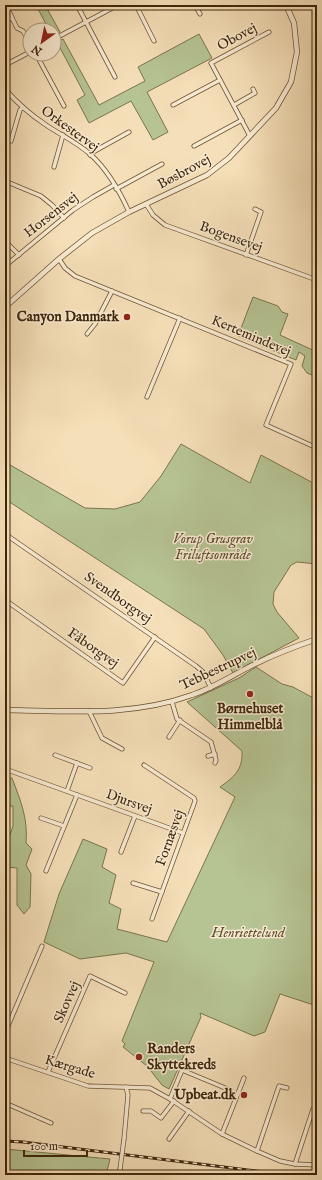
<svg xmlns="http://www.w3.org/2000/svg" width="322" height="1180" font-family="'IM FELL English',serif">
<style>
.green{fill:#b6c393;stroke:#7a744f}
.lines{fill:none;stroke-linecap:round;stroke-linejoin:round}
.minor-casing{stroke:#6c5436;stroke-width:5}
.tertiary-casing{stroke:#6c5436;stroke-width:6}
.minor{stroke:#f8ead1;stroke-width:3.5}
.tertiary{stroke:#f8ead1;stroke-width:4.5}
.rail-casing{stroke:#3e260b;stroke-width:3}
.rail{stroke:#f8ead1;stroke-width:1.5;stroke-dasharray:4.5;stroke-linecap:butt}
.minor-bridge-casing{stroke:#6c5436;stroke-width:5;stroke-linecap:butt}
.minor-bridge{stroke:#f8ead1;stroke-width:3.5}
.poi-dot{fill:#8f2418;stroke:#f8ead1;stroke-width:1.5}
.labels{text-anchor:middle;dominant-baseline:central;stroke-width:3;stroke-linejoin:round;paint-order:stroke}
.street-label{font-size:14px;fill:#3e260b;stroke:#f8ead1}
.poi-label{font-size:14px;font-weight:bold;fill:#3e260b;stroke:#f8ead1;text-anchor:end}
.park-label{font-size:14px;font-style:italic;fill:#5c4d2d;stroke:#f8ead1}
</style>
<rect width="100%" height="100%" fill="#f5dfb8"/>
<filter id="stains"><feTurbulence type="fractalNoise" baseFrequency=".005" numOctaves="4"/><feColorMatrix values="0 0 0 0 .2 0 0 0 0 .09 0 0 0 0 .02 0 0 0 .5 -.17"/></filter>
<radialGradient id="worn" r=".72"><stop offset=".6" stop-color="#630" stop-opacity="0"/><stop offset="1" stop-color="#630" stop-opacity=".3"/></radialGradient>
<g class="green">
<polygon points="36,5 45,5 60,32 54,35 54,30 49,30"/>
<polygon points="199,34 212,58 147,92 168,132 153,140 131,101 89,123 77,100 85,95 57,42 63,39 99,105 145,81 138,67"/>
<polygon points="253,297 278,306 282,312 288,314 280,335 317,352 317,377 307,373 302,366 305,356 299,352 296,360 238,336"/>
<polygon points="181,444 250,483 261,455 317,485 317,564 297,562 291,565 274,592 273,604 277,612 299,638 233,673 223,655 204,629 5,499 5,462 85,508 115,509 140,502 161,476"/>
<path d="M 256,667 L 282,684 L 293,687 L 317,700 L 317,1006 L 280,994 L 265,1032 L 254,1036 L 200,1013 L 201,1017 L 169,1089 L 162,1085 L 147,1066 L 123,1047 L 125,1044 L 122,1041 L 154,962 L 126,953 L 80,959 L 44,942 L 59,894 L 83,839 L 107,849 L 102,867 L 116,875 L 109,903 L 121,909 L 117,929 L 167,942 L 235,797 L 220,787 C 234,777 243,770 242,751 L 187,702 L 239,678 Z"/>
<path d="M 7,778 L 12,778 C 21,802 28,818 26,843 L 32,849 L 26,865 L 31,874 L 30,907 L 24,914 L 17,905 L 17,868 L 5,867 L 6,846 L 13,826 L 13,806 L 8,806 Z"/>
<polygon points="5,1149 110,1159 106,1175 14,1175 5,1169"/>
</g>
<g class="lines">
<defs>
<g id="minor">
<polyline points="6,5 17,28 23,31 30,43"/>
<polyline points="77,5 115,77"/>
<polyline points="136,5 154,41"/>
<polyline points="195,5 200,14"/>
<polyline points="253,5 254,7"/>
<polyline points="5,22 12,18"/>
<polyline points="54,39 118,5"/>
<polyline points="36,54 64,106"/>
<polyline points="5,65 30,52"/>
<path d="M 5,89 C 17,103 31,115 46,125 C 61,135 76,142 90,154 C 107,169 120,192 129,212"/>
<polyline points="173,105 220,80"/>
<polyline points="234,105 255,93 253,89"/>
<polyline points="250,136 211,63 269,32"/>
<polyline points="11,141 20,110 23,107"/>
<polyline points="194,146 242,120"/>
<polyline points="90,155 93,152 129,132"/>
<polyline points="54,167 63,135"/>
<polyline points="5,181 41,196 52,205 64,218"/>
<polyline points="116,189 162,164"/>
<polyline points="146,204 153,215 165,225 317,280"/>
<polyline points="5,241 19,255"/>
<polyline points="246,255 261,212 255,209"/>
<polyline points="59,259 65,268 75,276 291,364 266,425 317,448"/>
<polyline points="5,266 73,210 93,197 114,185"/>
<polyline points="87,334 95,324 112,291"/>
<polyline points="147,397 180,318"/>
<polyline points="5,534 196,666 203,672 211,688"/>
<polyline points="5,600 123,683 155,637"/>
<polyline points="172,702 177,719 211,742 216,760 215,763"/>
<polyline points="89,711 102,738 122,749"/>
<polyline points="169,737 180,720"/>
<polyline points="55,755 90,768"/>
<polyline points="208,756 215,754"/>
<polyline points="144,765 194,798 195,801 152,919"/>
<polyline points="5,769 183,833"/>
<polyline points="67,791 77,763"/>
<polyline points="41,818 64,826"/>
<polyline points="121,852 135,816"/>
<polyline points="46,871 77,795"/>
<polyline points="133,883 162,892"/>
<polyline points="5,1033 42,946"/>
<polyline points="5,1058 88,1086 150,1088 170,1099 222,1134 257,1151 280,1161 295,1164 317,1165"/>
<polyline points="48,1072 90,976 125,993"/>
<polyline points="170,1099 182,1070 230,1090"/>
<polyline points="5,1103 51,1123"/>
<polyline points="143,1111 151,1111 161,1118 174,1101"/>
<polyline points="222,1134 244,1078"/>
<polyline points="124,1139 128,1095 126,1087"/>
<polyline points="169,1139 189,1111"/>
<polyline points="257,1151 279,1086 287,1088"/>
<polyline points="295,1164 313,1109"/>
<polyline points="119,1175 120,1169"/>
</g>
<g id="tertiary">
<polyline points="5,307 59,259 92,233 129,212 207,175 229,158 276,108 291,82 297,52 294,23 286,5"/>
<path d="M 5,710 C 69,711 131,717 192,695 C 214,688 234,674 255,664 C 275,654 296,646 317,639"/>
</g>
</defs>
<use href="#minor" class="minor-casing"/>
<use href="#tertiary" class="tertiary-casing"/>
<use href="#minor" class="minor"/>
<use href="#tertiary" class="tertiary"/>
<defs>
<polyline id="rail" points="5,1141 23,1142 289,1175"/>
</defs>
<use href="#rail" class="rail-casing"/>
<use href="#rail" class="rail"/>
<defs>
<polyline id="minor-bridge" points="120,1169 124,1139"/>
</defs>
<use href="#minor-bridge" class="minor-bridge-casing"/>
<use href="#minor-bridge" class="minor-bridge"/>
</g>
<g class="poi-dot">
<circle cx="127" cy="317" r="4"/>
<circle cx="250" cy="694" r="4"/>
<circle cx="139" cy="1057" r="4"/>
<circle cx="244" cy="1095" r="4"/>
</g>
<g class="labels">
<g class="street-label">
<text transform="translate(237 37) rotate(-28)">Obovej</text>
<text transform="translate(70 129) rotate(36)">Orkestervej</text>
<text transform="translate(184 172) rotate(-28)">Bøsbrovej</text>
<text transform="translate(51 215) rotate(-38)">Horsensvej</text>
<text transform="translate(231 237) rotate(20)">Bogensevej</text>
<text transform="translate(251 336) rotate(23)">Kertemindevej</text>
<text transform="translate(118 598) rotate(35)">Svendborgvej</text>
<text transform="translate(93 648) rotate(35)">Fåborgvej</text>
<text transform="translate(218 669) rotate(-25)">Tebbestrupvej</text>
<text transform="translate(129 802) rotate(20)">Djursvej</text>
<text transform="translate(170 838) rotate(-70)">Fornæsvej</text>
<text transform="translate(67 1002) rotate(-66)">Skovvej</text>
<text transform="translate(70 1067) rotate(17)">Kærgade</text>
</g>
<g class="poi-label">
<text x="119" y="317">Canyon Danmark</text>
<text x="250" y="709" text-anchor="middle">Børnehuset<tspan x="250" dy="16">Himmelblå</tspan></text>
<text x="147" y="1049" text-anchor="start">Randers<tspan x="147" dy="16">Skyttekreds</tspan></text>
<text x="236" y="1095">Upbeat.dk</text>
</g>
<g class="park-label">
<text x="213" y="539">Vorup Grusgrav<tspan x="213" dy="16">Friluftsområde</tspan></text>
<text x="248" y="933">Henriettelund</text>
</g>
</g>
<rect width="322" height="1180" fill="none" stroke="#f5dfb8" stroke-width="20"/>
<rect x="6" y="6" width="310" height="1168" fill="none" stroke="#3e260b" stroke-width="2"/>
<rect x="10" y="10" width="302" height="1160" fill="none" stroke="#3e260b"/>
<g transform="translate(42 42) rotate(213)"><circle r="19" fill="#f8ead1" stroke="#ae9c82"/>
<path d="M0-3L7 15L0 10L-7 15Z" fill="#8f2418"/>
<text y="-6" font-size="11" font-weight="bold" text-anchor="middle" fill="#3e260b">N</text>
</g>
<path d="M24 1150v6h63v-6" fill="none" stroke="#3e260b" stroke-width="2"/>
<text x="30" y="1150" font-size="12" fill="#3e260b" stroke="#f8ead1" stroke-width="3" paint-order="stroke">100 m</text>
<rect width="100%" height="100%" filter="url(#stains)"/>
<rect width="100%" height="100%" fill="url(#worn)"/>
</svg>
